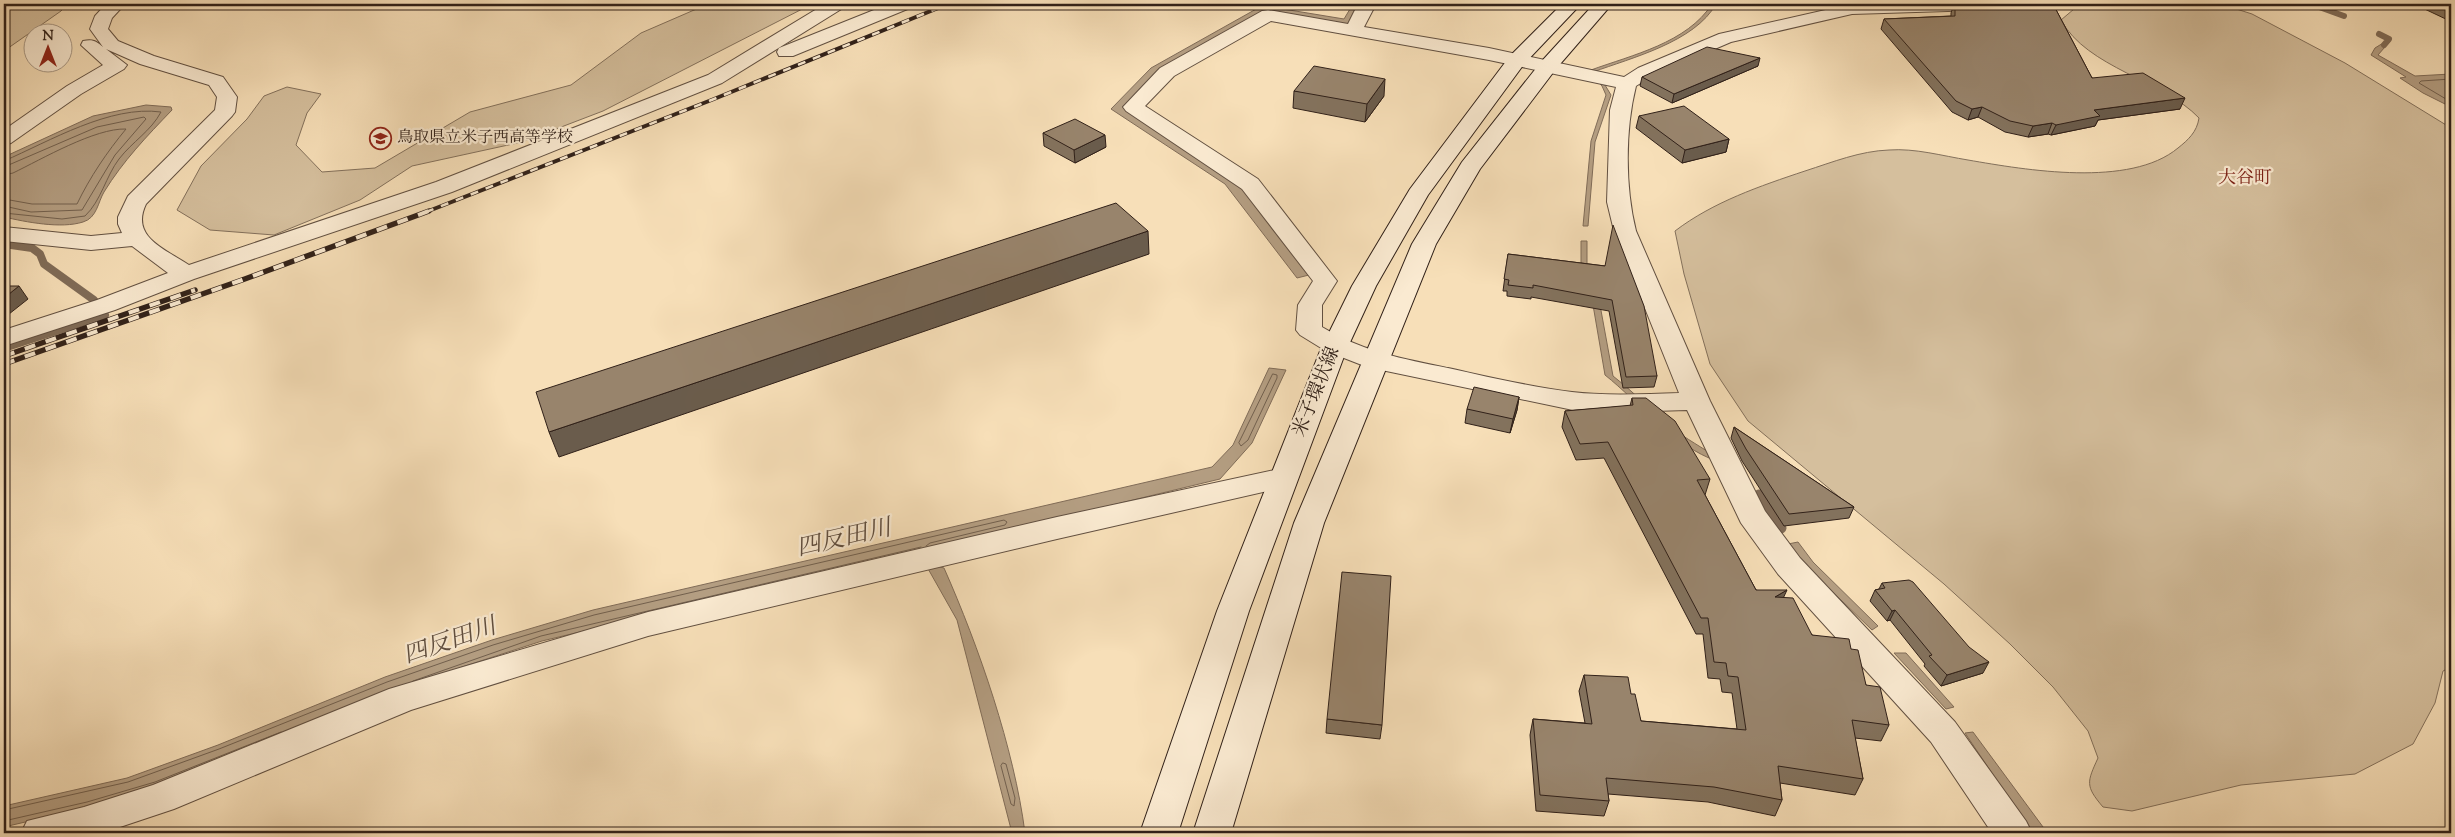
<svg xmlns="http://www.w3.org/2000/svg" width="2455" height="837" font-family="'Sorts Mill Goudy','Noto Serif JP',serif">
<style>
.green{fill:#d5bf9d;stroke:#83705b}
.water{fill:#b49e82;stroke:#806c58}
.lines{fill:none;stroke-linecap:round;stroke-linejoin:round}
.shore{stroke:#72604e;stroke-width:1}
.stream-far2{stroke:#806c58;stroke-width:6}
.stream-far1{stroke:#806c58;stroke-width:8}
.stream{stroke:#806c58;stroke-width:11}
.minor-casing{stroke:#625041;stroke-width:2}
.secondary-casing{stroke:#312119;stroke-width:2}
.minor{fill:#faead1;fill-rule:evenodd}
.secondary{fill:#faead1;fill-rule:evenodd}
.rail-far1-casing{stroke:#312119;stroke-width:4}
.rail-casing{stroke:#312119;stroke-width:5.5}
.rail-far1{stroke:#faead1;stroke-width:2.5;stroke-dasharray:8;stroke-linecap:butt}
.rail{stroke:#faead1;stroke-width:4;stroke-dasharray:11;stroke-linecap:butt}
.wall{fill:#83725d;stroke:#312119}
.shaded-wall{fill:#6a5c4c;stroke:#312119}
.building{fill:#98846c;stroke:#312119}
.labels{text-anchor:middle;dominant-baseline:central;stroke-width:4.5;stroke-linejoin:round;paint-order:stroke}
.far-poi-label{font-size:16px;fill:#312119;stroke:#faead1;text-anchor:start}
.far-quarter-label{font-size:18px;fill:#7a1f14;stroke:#faead1}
.street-label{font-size:19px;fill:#312119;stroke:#faead1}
.near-water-label{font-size:24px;font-style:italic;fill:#5f4d3e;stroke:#faead1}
</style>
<rect width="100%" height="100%" fill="#f7dfb8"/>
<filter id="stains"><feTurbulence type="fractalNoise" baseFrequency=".004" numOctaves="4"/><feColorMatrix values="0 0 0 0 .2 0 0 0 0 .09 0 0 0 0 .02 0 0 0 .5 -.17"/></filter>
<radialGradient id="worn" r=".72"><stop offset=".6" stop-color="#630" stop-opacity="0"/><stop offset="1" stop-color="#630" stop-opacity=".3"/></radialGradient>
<g class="green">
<polygon points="4,4 68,4 61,11 4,51"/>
<polygon points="708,4 812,4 603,111 522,142 412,166 360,200 274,235 210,230 177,210 201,166 247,119 264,96 287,87 321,94 307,113 296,145 322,172 375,168 470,112 571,85 641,33"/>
<path d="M 2115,4 L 2205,4 L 2227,6 L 2252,14 L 2345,63 L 2451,128 L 2451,667 L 2443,671 L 2435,703 L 2413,744 L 2355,774 L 2241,785 L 2132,811 L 2103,807 C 2085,786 2087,782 2098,758 L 2088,731 L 2053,687 L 2010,644 L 1944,584 L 1748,421 L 1710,364 L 1684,274 L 1675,231 C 1713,202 1760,186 1805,171 C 1833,162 1860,151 1889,150 C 1915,148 1943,156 1968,160 C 2026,170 2130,188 2178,148 C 2188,140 2197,132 2199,118 C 2163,80 2087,68 2061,20 L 2074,9 Z"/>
</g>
<g class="water">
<polygon points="1353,4 1361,4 1351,25 1265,12 1124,107 1244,187 1313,274 1297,278 1225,184 1111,109 1151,68 1258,8 1271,7 1344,19"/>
<path d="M 1712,4 L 1716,4 C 1695,42 1631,58 1593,72 L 1591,70 C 1632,55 1687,43 1712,4 Z"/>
<polygon points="2385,37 2391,40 2378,55 2415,76 2451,74 2451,107 2423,93 2400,78 2406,77 2371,55 2375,48 2388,40"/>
<polygon points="1598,82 1605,85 1611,95 1595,142 1588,226 1583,226 1591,141 1606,95 1602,86"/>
<path d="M 146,105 L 171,107 L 172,110 C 147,136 123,161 104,192 C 98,202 97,218 83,222 C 61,229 26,222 4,217 L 4,157 L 93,116 Z"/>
<path d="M 1581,241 L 1587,241 L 1587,281 L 1600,305 L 1613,376 C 1630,389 1644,403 1659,418 C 1674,431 1691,441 1707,451 L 1709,458 C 1668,440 1640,403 1605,375 L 1593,305 L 1581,282 Z"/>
<path d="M 1269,368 L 1286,370 L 1252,443 L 1220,479 L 930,549 L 940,567 L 944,568 C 979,647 1014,748 1025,833 L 1012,833 L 957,620 L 918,551 L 542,641 L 462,667 L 156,787 L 89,807 L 4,827 L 4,806 L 127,778 L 218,745 L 385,677 L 492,640 L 593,610 L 1212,467 L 1233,445 Z"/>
<polygon points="1798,542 1813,562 1878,626 1872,630 1812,572 1788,544"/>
<polygon points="1894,653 1906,653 1954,707 1946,709"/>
<polygon points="1973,732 2046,831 2032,833 1965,733"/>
</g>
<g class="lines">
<g class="shore">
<polyline points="2451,79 2421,81 2419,83 2451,102"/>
<path d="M 4,161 C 50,141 110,105 161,112 C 151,131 132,142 119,159 C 106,176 101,201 85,216 L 62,219 L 4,213"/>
<polyline points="4,167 97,127 144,117 146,119 115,155 82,210 31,212 4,206"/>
<path d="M 4,175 L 13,173 C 42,159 95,128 126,129 C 107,152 90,177 77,204 L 32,204 L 4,199"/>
<polygon points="1273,374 1277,375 1277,378 1248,440 1241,446 1239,443"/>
<polyline points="413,681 541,636 921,547"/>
<polygon points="1003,763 1006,764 1015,798 1014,806 1011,804 1001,766"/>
<polyline points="4,810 128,782 219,749 387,682 493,645 594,615 1004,520 1007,522 1005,525 930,543 926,546"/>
<polyline points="4,821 87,802 155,782 281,732"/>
</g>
<g class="stream-far2">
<polyline points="2311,4 2344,16"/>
<polyline points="2337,7 2370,4"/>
<polyline points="2379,34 2389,39 2384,45"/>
</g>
<polyline class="stream-far1" points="4,244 32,248 40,254 44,264 94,300 105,315 4,348"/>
<polyline class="stream" points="1759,495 1781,528"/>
<defs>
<g id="minor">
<path d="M 106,4 L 125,4 L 112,18 L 108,29 L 118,41 L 154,56 L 223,77 L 237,97 L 235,112 L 232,116 L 146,204 C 130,237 165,249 189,265 L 436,182 L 708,75 L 825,4 L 846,4 L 843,8 L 722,83 L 452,192 L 194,279 L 115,310 L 4,346 L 4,330 L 97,300 L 168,273 L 132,246 L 91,250 L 4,241 L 4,227 L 91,236 L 122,233 L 118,224 L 118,217 L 128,196 L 215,110 L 217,97 L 209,85 L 140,64 L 106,49 L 127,65 L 124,69 L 81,94 L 11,143 L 4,145 L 4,130 L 67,86 L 103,65 L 81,45 L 83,41 C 93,39 96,41 103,47 L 90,29 L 95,16 Z"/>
<polygon points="889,4 913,4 910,8 793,56 779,56 777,52 779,48"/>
<path d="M 1358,4 L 1376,4 L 1364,27 L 1489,48 L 1624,77 L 1638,68 L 1719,34 L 1852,4 L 2021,4 L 2018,8 L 2012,9 L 1852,14 L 1731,42 L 1652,76 L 1636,86 C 1625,130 1625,187 1636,231 L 1710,401 L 1765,511 L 1800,558 L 1955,722 L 2026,821 L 2032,833 L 1992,833 L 1931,742 L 1778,574 L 1741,523 L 1687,410 L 1621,412 L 1573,410 L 1367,367 L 1326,351 L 1300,335 L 1296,330 L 1298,305 L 1313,281 L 1242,189 L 1126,111 L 1123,107 L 1160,68 L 1262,11 L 1268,10 L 1348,24 ZM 1271,21 L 1489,60 L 1616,87 L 1610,110 L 1607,202 L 1614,231 L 1679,393 C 1644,394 1607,396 1572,392 C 1530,387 1489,377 1448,368 C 1403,359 1361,351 1322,327 L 1322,305 L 1337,281 L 1258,179 L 1145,106 L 1174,76 Z"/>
<polygon points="1284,468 1294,471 1298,478 1294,485 1057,539 648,636 411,710 174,809 102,833 21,833 27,821 84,807 153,785 389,689 648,612 1057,517"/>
</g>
<g id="secondary">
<polygon points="1562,4 1581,4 1524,64 1428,195 1376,286 1346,351 1249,611 1178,833 1140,833 1217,611 1320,351 1352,286 1410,189 1510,56"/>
<polygon points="1594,4 1612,4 1555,70 1480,169 1436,244 1324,523 1231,833 1193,833 1294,523 1412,244 1462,162 1541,62"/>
</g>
</defs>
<use href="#minor" class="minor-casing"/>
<use href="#secondary" class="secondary-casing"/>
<use href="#minor" class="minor"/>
<use href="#secondary" class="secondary"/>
<defs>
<polyline id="rail-far1" points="426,212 714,99 948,4"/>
<g id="rail">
<polyline points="4,356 195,290"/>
<polyline points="4,364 242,280 429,211"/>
</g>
</defs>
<use href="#rail-far1" class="rail-far1-casing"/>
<use href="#rail" class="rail-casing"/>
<use href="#rail-far1" class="rail-far1"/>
<use href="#rail" class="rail"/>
</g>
<g class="wall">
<polygon points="1954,4 2056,4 2053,4 2092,78 2180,109 2098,120 2095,126 2051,135 2048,134 2028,137 2005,132 1978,117 1968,120 1952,112 1881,29 1884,19 1951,16 1951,13"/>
<polygon points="2414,4 2451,4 2451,21 2450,21"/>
<polygon points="1758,66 1672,103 1640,86 1642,77"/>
<polygon points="1294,91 1384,96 1365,122 1293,108"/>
<polygon points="1639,116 1729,139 1726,152 1682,163 1636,128"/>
<polygon points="1043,133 1106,147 1075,163 1044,146"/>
<polygon points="1508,254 1605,266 1657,376 1654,387 1623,388 1609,311 1531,297 1531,299 1507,296 1507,291 1503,291"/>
<polygon points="1519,397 1517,410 1510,433 1465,423 1467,409"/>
<polygon points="1632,398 1710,479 1705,495 1756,590 1783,598 1812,635 1851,649 1866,685 1889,725 1881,741 1855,738 1863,779 1855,795 1780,783 1782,800 1775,816 1708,802 1608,794 1609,801 1604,816 1536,811 1530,735 1533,719 1585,723 1579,691 1584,675 1631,694 1641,721 1737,729 1732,693 1722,692 1720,679 1708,678 1703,634 1696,634 1604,458 1576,460 1562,427 1565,411 1630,406"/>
<polygon points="1734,427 1854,507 1849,518 1784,526 1742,461 1731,438"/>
<polygon points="1882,583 1983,673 1941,686 1924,666 1925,664 1890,620 1887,621 1870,601 1875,590 1879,589"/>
<polygon points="1327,719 1382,725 1380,739 1326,733"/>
</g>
<g class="shaded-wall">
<polygon points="1760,58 1758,66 1672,103 1674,94"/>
<polygon points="1385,79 1384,96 1365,122 1367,104"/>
<polygon points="2185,98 2180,109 2098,120 2095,126 2051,135 2056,125 2094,110"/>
<polygon points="1982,107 1978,117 1968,120 1972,109"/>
<polygon points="2052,123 2048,134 2028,137 2033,126"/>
<polygon points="1105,135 1106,147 1075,163 1074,150"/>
<polygon points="1729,139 1726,152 1682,163 1685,150"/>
<polygon points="1148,231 1149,254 559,457 549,432"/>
<polygon points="19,286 28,299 4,318 4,298"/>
<polygon points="1519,397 1517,410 1510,433 1513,419"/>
<polygon points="1787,590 1780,605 1775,597"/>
<polygon points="1895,610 1890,620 1887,621 1892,611"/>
<polygon points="1989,662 1983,673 1941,686 1947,675"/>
</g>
<g class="building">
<polygon points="1955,4 2053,4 2092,78 2143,73 2185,98 2094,110 2100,116 2056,125 2052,123 2033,126 2010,121 1982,107 1972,109 1956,101 1884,19 1955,16"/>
<polygon points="2437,4 2451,4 2451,10"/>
<polygon points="1707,47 1760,58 1674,94 1642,77"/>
<polygon points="1314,66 1385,79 1367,104 1294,91"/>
<polygon points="1684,106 1729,139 1685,150 1639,116"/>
<polygon points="1075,119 1105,135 1074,150 1043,133"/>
<polygon points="1116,203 1148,231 549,432 536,392"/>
<polygon points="1613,225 1644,306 1657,376 1626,377 1612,300 1533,285 1533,288 1508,285 1509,280 1504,279 1508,254 1605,266"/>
<polygon points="4,286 19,286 4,298"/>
<polygon points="1474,387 1519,397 1513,419 1467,409"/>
<polygon points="1632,398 1646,398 1675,421 1710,479 1697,480 1756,590 1787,590 1775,597 1793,598 1812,635 1849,639 1851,649 1858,650 1866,685 1880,687 1889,725 1852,720 1863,779 1778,766 1782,800 1714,787 1606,778 1609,801 1540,795 1533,719 1592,724 1584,675 1628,677 1631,694 1635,694 1641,721 1746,730 1738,677 1728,676 1726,663 1714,662 1708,618 1701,618 1608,442 1580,444 1565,411 1633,405"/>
<polygon points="1734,427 1854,507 1789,514 1746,449"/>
<polygon points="1342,572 1391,576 1382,725 1327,719"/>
<polygon points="1909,580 1913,582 1969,647 1989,662 1947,675 1929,656 1932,655 1895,610 1892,611 1875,590 1885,588 1882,583"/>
</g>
<defs>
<symbol id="school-ring" viewBox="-11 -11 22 22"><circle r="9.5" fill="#faead1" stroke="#8f2418" stroke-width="1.5"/><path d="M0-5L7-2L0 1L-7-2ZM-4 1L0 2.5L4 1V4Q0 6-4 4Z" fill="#8f2418"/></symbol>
</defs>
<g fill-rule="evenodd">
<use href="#school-ring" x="368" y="126" width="25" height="25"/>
</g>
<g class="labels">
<g class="far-poi-label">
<text x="397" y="138">鳥取県立米子西高等学校</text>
</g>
<g class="far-quarter-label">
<text x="2245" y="179">大谷町</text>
</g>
<g class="street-label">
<text transform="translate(1317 392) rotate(-68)">米子環状線</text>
</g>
<g class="near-water-label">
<text transform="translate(844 539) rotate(-13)">四反田川</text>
<text transform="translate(450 642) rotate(-19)">四反田川</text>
</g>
</g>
<rect width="2455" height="837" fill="none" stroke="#f7dfb8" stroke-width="20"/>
<rect x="5" y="5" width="2445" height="827" fill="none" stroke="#312119" stroke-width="2.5"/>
<rect x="10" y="10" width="2435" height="817" fill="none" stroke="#312119"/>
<g transform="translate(48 48)"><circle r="24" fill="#faead1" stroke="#aa9a87"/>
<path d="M0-4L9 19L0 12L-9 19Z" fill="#8f2418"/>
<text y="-8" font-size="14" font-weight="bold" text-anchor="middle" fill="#312119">N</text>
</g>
<rect width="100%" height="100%" filter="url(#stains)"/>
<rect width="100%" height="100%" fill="url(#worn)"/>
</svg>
